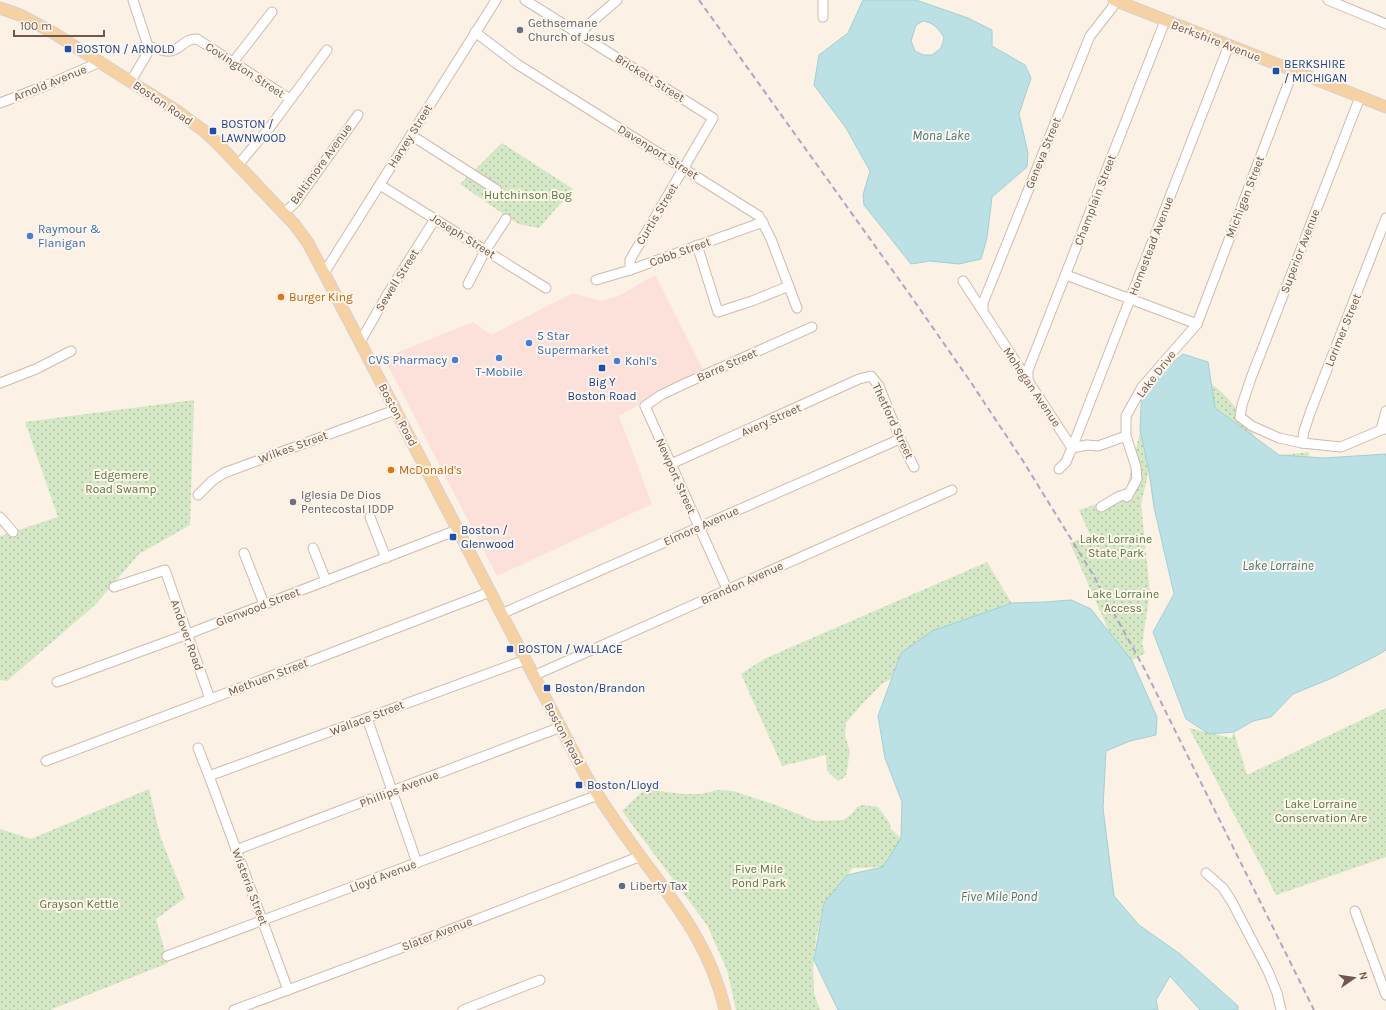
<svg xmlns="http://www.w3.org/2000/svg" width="1386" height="1010" font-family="Karla,sans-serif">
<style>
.commercial{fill:#fbe1da}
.park{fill:url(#park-dots)}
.water{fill:#bbe1e4;stroke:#a2d0d5;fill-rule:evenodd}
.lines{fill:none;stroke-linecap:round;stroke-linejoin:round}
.minor-casing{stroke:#cebbaf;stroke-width:11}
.major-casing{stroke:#d8d0cd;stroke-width:13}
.minor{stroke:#fff;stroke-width:9}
.major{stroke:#f6d1a1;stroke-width:11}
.rail{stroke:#b3a4c4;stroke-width:2;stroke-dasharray:6 4;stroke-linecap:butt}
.worship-dot{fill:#6b7280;stroke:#fef6eb;stroke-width:1.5}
.transit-dot{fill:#1a4fb4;stroke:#fef6eb;stroke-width:1.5}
.shop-dot{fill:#3f7fe0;stroke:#fef6eb;stroke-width:1.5}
.food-dot{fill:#e8710a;stroke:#fef6eb;stroke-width:1.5}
.service-dot{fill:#5c6f8a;stroke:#fef6eb;stroke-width:1.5}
.labels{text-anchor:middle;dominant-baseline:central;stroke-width:4;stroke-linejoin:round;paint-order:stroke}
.worship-label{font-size:12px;fill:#5b616d;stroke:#fef6eb;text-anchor:start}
.street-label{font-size:12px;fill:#73574c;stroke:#fef6eb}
.transit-label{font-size:12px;fill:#164399;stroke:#fef6eb;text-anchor:start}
.park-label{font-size:12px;fill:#577844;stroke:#fef6eb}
.shop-label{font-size:12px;fill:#366cbe;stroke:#fef6eb;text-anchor:start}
.food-label{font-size:12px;fill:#c56008;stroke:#fef6eb;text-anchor:start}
.service-label{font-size:12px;fill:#4e5e75;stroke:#fef6eb;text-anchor:start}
.water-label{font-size:13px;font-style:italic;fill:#43787f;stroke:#fef6eb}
</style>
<defs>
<pattern id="park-dots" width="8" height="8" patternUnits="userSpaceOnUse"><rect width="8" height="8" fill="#d5e8c5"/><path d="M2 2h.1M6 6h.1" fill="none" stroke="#b1bfa2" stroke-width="1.8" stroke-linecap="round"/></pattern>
</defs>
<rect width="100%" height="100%" fill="#fbf1e5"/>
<polygon class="commercial" points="655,275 703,369 619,416 652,504 497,576 384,358 473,322 491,335 573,293 601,301 620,295"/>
<g class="park">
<polygon points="502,143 573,189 539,228 518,224 460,184"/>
<path d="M 1154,372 C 1164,372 1181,371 1191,374 C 1229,386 1246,423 1266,454 L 1283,455 L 1309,452 L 1307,470 L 1282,473 L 1261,472 L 1215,408 L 1190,386 L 1169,386 L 1141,504 L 1150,593 L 1142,644 L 1145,653 L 1124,665 L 1070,543 L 1090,535 L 1079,510 L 1111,499 L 1125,496 Z"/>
<polygon points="194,400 190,525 139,554 95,605 7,681 0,680 0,536 58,517 25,422"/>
<polygon points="987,562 1036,644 910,668 882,684 863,703 846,723 845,736 850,751 846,776 838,781 827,771 826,755 782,766 741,674 764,659"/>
<polygon points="1386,708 1386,857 1276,895 1189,728 1231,738 1234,732 1247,775"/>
<polygon points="149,789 161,839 185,898 156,919 168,963 50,1010 0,1010 0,829 31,839"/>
<polygon points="645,789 682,794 701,794 718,790 733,791 773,804 815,821 843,820 852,814 857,807 863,805 878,807 889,822 891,829 901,838 896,851 883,867 853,868 824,903 816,939 813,968 814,993 820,1010 736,1010 727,970 707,925 622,811"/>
</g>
<g class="water">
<path d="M 863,0 L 916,0 L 968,18 L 992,30 L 992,46 L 1025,65 L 1031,78 L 1019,114 L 1028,153 L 1027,167 L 992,197 L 987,238 L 981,259 L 959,264 L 930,261 L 911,264 L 864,205 L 863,195 L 870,171 L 846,128 L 814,85 L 819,55 L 848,33 ZM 923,21 C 933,22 940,30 944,38 L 941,48 L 932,55 L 923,55 L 915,51 L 911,41 L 916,25 Z"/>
<polygon points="1183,354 1208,362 1215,408 1279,455 1324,458 1386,454 1386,650 1376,656 1332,678 1293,694 1271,717 1253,721 1234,732 1209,734 1186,719 1153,632 1174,594 1154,507 1149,471 1140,429 1142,387"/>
<polygon points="1071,600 1091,609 1132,661 1157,717 1156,735 1130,741 1106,751 1103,808 1114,896 1139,925 1180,954 1238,1006 1238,1010 1200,1010 1170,976 1156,1000 1158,1010 838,1010 814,960 824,903 847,875 883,867 901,838 902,802 885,758 878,716 901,653 932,631 1012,603 1045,602"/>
</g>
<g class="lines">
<defs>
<g id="minor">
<polyline points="133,0 148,46"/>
<polyline points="525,0 713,118 630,260 630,270"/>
<polyline points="823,0 823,17"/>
<polyline points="1328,0 1386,24"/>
<polyline points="475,32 517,64 759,216 771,239 797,308"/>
<polyline points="579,33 617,0"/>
<polyline points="234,61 272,12"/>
<path d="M 131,81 L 147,54 L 148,46 C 155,48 164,52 171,51 C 182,48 184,39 197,39 L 290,99"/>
<polyline points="1360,97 1251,378 1242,405 1240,417 1252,426 1279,438 1302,443 1341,447 1381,430 1386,429"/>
<polyline points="0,103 47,85 100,62"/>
<polyline points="411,135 497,190"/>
<polyline points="238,165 270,127 327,50"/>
<polyline points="380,185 546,288"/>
<polyline points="284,213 295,203 358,115"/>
<polyline points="697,245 718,312 752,301 789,286"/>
<polyline points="324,273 496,0"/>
<polyline points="1066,275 1197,324"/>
<polyline points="596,280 630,270 763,222"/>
<polyline points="963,281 1072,448 1087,445 1098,446 1126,436"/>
<polyline points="468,284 485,251 506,219"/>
<polyline points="983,311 983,303 1090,36 1112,8 1115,0"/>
<polyline points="360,342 387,295 435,219"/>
<polyline points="1028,380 1028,370 1165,21"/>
<polyline points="0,383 36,369 71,351"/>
<polyline points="1381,430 1386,411"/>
<polyline points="1302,443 1304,431 1310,413 1386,218"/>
<polyline points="671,464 859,379 871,376 879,386 900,439 914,467"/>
<polyline points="1059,469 1066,462 1072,448 1229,45"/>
<polyline points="198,495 212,481 224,473 395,410"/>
<polyline points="1127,497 1137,479 1136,467 1126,436 1126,416 1142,387 1197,324 1293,71"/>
<polyline points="1101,507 1118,497 1129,493"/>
<polyline points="0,517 13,532"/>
<polyline points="370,517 386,558"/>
<polyline points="313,548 326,581"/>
<polyline points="244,553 264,604"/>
<polyline points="114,587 165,570 210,699"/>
<polyline points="727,589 645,406 661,395 684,384 812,327"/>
<polyline points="501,614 900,439"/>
<polyline points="533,676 952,490"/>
<polyline points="57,682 188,634 457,530"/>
<polyline points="367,718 417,863"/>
<polyline points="198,748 209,776"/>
<polyline points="46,761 261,680 490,592"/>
<polyline points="236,850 561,727"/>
<polyline points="1206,873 1223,888 1232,902 1268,971 1277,993 1281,1010"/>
<polyline points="1355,911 1386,995"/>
<polyline points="167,956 598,795"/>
<polyline points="288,990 209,776 525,660"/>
<polyline points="234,1010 444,932 641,856"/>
<polyline points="463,1010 540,980"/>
</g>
<g id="major">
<polyline points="1114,0 1386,107"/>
<path d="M 0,8 L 20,15 L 52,32 L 177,111 L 204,131 L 218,144 L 295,225 L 308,243 L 324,273 L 585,774 C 602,803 621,830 641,857 C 678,907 711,948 725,1010"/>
</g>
</defs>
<use href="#minor" class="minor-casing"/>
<use href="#major" class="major-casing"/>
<use href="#minor" class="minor"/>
<use href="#major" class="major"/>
<polyline class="rail" points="699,0 908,292 970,381 1023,461 1092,573 1145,670 1314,1010"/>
</g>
<g class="worship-dot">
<circle cx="520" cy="30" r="4"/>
<circle cx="293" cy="502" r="4"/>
</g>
<g class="transit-dot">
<rect x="64" y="45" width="8" height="8" rx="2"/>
<rect x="1272" y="67" width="8" height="8" rx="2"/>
<rect x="209" y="127" width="8" height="8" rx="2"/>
<rect x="598" y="364" width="8" height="8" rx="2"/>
<rect x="449" y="533" width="8" height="8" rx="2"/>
<rect x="506" y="645" width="8" height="8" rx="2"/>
<rect x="543" y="684" width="8" height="8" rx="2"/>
<rect x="575" y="781" width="8" height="8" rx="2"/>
</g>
<g class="shop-dot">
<circle cx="30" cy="236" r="4"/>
<circle cx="529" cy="343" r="4"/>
<circle cx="499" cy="358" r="4"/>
<circle cx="455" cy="360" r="4"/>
<circle cx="617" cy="361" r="4"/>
</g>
<g class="food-dot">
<circle cx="281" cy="297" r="4"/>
<circle cx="391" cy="470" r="4"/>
</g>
<circle class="service-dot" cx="622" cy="886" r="4"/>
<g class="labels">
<g class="worship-label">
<text x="528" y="23">Gethsemane<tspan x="528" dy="14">Church of Jesus</tspan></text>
<text x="301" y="495">Iglesia De Dios<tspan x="301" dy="14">Pentecostal IDDP</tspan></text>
</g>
<g class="street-label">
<text transform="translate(1216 41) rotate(21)">Berkshire Avenue</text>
<text transform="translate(245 70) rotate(33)">Covington Street</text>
<text transform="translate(650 78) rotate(32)">Brickett Street</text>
<text transform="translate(50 83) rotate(-22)">Arnold Avenue</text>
<text transform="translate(163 103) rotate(34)">Boston Road</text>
<text transform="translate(410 136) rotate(-58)">Harvey Street</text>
<text transform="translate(658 152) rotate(32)">Davenport Street</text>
<text transform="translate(1043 153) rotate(-68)">Geneva Street</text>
<text transform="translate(321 164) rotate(-54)">Baltimore Avenue</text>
<text transform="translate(1245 197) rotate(-69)">Michigan Street</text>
<text transform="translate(1095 200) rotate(-69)">Champlain Street</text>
<text transform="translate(657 214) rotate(-59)">Curtis Street</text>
<text transform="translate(463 236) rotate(32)">Joseph Street</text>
<text transform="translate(1151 246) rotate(-69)">Homestead Avenue</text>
<text transform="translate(1300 251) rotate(-69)">Superior Avenue</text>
<text transform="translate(680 252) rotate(-20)">Cobb Street</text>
<text transform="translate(397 280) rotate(-58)">Sewell Street</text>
<text transform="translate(1343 330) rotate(-68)">Lorimer Street</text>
<text transform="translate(727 365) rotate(-24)">Barre Street</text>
<text transform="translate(1156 374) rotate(-52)">Lake Drive</text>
<text transform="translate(1032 387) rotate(56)">Mohegan Avenue</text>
<text transform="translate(398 415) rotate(62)">Boston Road</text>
<text transform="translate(771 420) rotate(-24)">Avery Street</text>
<text transform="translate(893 421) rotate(65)">Thetford Street</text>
<text transform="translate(293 447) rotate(-20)">Wilkes Street</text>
<text transform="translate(676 476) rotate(66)">Newport Street</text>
<text transform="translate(701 526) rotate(-24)">Elmore Avenue</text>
<text transform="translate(742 583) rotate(-24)">Brandon Avenue</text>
<text transform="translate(258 607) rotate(-21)">Glenwood Street</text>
<text transform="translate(187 635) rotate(70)">Andover Road</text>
<text transform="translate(268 677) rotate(-21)">Methuen Street</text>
<text transform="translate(367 718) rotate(-21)">Wallace Street</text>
<text transform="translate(564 734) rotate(62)">Boston Road</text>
<text transform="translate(399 789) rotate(-21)">Phillips Avenue</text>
<text transform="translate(383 876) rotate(-21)">Lloyd Avenue</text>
<text transform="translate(250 887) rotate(69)">Wisteria Street</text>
<text transform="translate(437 934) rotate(-21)">Slater Avenue</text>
</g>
<g class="transit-label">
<text x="76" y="49">BOSTON / ARNOLD</text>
<text x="1284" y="64">BERKSHIRE<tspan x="1284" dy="14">/ MICHIGAN</tspan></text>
<text x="221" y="124">BOSTON /<tspan x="221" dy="14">LAWNWOOD</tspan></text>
<text x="602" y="382" text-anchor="middle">Big Y<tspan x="602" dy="14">Boston Road</tspan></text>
<text x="461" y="530">Boston /<tspan x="461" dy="14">Glenwood</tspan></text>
<text x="518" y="649">BOSTON / WALLACE</text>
<text x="555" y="688">Boston/Brandon</text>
<text x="587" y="785">Boston/Lloyd</text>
</g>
<g class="park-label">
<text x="528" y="195">Hutchinson Bog</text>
<text x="121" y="475">Edgemere<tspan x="121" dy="14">Road Swamp</tspan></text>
<text x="1116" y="539">Lake Lorraine<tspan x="1116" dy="14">State Park</tspan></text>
<text x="1123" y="594">Lake Lorraine<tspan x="1123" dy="14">Access</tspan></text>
<text x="1321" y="804">Lake Lorraine<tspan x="1321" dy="14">Conservation Are</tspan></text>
<text x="759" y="869">Five Mile<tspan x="759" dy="14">Pond Park</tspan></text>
<text x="79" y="904">Grayson Kettle</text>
</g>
<g class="shop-label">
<text x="38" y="229">Raymour &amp;<tspan x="38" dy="14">Flanigan</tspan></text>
<text x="537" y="336">5 Star<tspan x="537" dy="14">Supermarket</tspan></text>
<text x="447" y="360" text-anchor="end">CVS Pharmacy</text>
<text x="625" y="361">Kohl's</text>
<text x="499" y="372" text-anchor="middle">T-Mobile</text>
</g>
<g class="food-label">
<text x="289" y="297">Burger King</text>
<text x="399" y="470">McDonald's</text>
</g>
<g class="service-label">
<text x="630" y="886">Liberty Tax</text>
</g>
<g class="water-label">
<text x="941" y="135">Mona Lake</text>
<text x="1278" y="565">Lake Lorraine</text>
<text x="999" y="896">Five Mile Pond</text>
</g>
</g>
<g transform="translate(1354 978) rotate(77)" stroke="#fef6eb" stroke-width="3" paint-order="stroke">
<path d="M0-3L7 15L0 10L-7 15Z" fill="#73574c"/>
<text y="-6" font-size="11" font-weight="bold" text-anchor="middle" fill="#73574c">N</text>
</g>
<path d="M14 30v6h90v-6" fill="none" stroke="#73574c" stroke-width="2"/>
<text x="20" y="30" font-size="12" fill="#73574c" stroke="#fef6eb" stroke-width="3" paint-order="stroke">100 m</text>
</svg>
